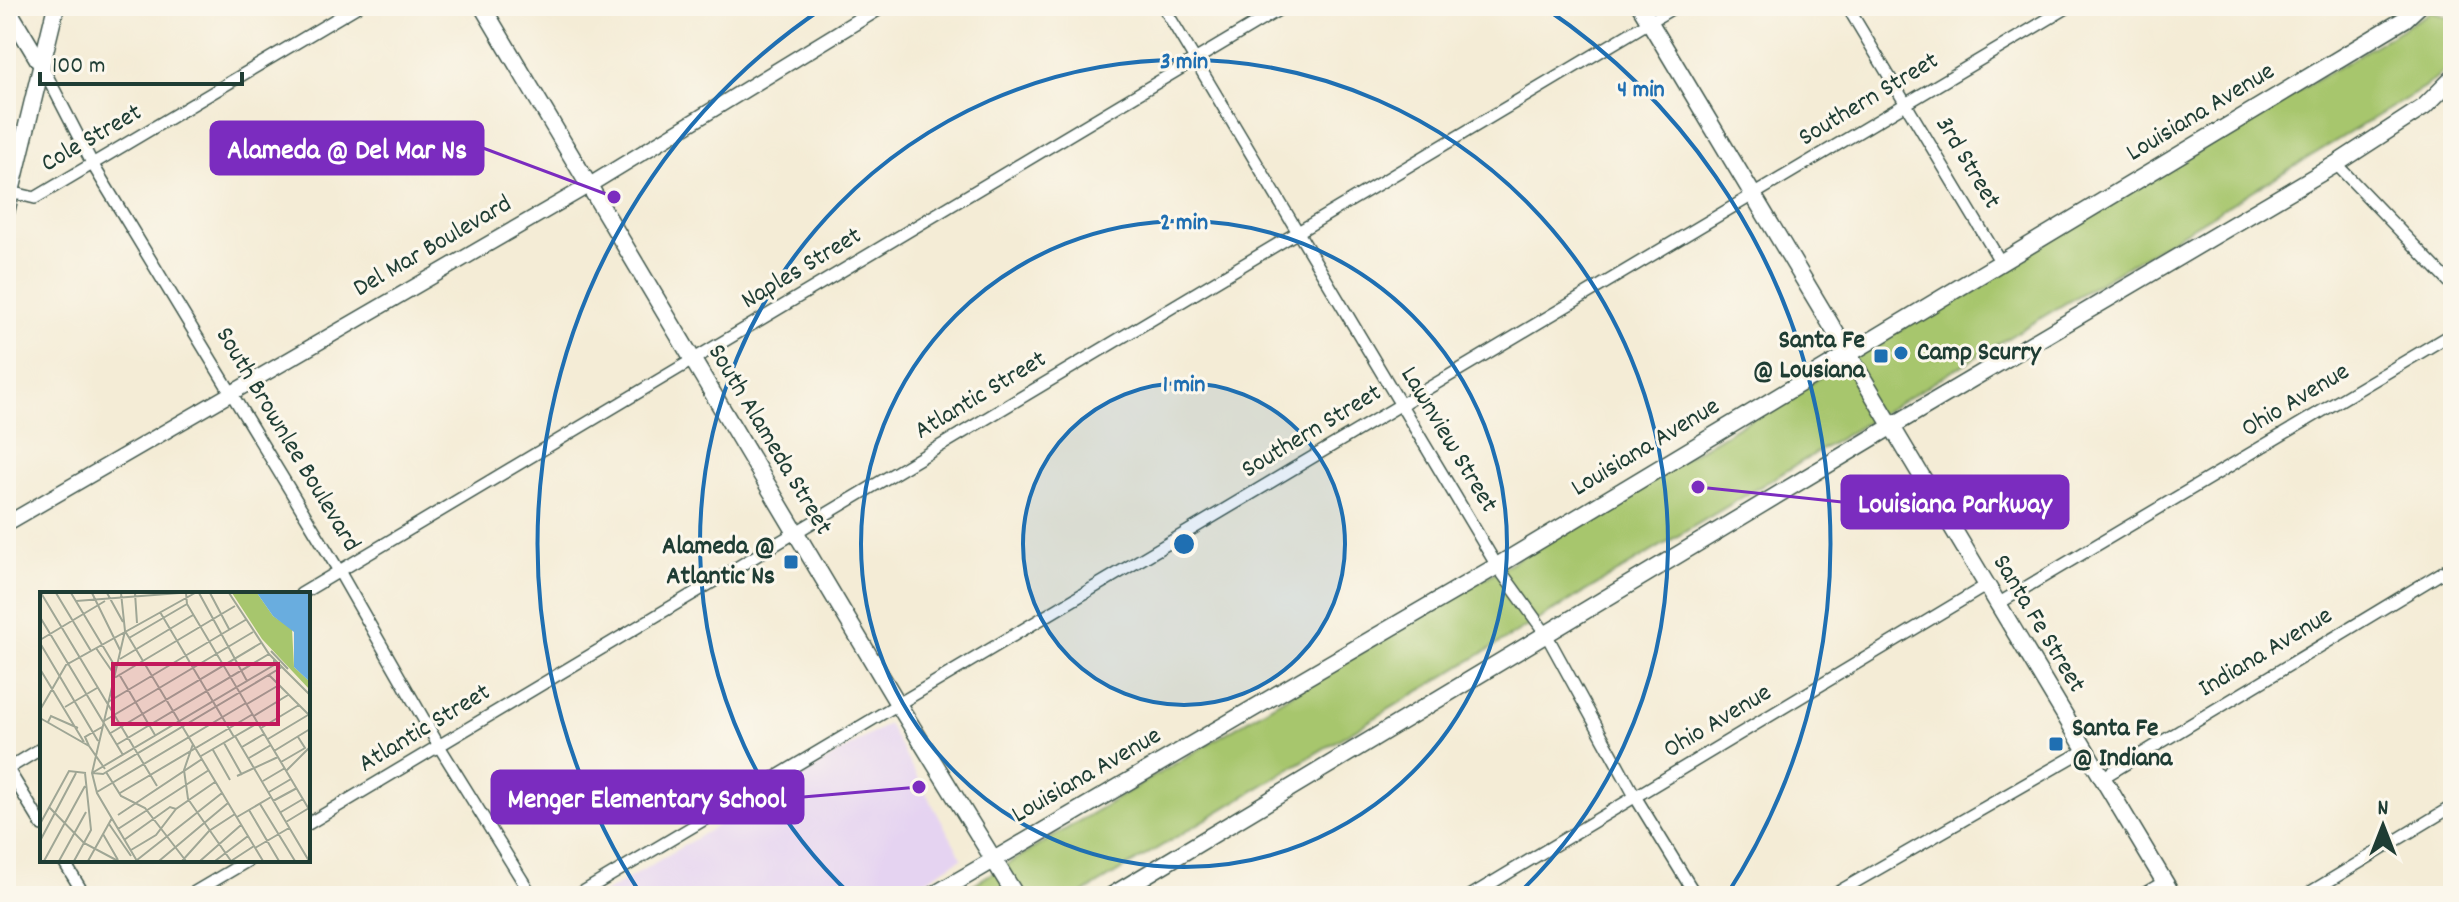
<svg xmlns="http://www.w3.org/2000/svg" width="2459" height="902" font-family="Dekko,sans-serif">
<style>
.built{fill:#e5d3f1}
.green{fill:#a7c66d;stroke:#638250;stroke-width:2}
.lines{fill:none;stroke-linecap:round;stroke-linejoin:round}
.minor-casing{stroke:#3f574c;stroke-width:14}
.tertiary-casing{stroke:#3f574c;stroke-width:17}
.secondary-casing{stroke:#3f574c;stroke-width:19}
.primary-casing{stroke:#3f574c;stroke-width:19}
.minor{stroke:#fff;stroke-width:11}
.tertiary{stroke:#fff;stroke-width:14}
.secondary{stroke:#fff;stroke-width:16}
.primary{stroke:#fff;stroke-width:16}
.ring{fill:none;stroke:#1f6fb2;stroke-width:4}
.poi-dot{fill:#1f6fb2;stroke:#fbf7ec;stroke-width:3}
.labels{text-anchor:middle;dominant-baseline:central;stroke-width:6;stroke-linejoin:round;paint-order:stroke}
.street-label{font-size:26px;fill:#1f3d34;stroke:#fbf7ec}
.poi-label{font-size:26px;font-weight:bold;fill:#1f3d34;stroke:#fbf7ec;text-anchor:end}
.inset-road{fill:none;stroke:#9fa695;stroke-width:2}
.view{fill:#c2185b;fill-opacity:0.15;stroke:#c2185b;stroke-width:4}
.inset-edge{fill:none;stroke:#1f3d34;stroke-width:4}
.centre{fill:#1f6fb2;stroke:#fbf7ec;stroke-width:4}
.ring-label{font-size:24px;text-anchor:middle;font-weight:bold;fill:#1f6fb2;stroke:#fbf7ec;stroke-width:6;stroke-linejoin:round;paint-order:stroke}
.leader{fill:none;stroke:#7b2cbf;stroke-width:3}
.callout-dot{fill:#7b2cbf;stroke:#fbf7ec;stroke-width:3}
.callout{fill:#7b2cbf;stroke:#7b2cbf;stroke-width:3}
.callout-label{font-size:28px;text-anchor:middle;font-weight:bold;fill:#fff}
</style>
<rect width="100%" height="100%" fill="#fbf7ec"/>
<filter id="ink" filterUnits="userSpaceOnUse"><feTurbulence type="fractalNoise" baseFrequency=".0125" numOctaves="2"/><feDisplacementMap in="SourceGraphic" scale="16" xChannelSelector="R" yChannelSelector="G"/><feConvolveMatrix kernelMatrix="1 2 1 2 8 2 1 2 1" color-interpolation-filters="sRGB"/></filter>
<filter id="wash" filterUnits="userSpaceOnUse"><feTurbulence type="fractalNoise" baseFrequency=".006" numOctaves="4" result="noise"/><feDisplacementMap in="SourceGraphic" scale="32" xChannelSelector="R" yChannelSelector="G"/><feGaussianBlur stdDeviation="1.8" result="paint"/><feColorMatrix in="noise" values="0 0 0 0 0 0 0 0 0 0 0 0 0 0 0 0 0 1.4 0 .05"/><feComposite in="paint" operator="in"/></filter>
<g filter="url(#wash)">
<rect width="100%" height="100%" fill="#f4ecd6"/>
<polygon class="built" points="888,724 962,858 899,896 599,896"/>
<polygon class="green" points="2432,11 2453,20 2453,64 2424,88 1078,896 954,896"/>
</g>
<g filter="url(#ink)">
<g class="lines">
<defs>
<g id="minor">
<polyline points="1163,6 1497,566 1546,634 1636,798 1696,896"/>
<polyline points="1847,6 2000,261"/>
<polyline points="42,66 93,165 339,571 439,746 532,896"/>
<polyline points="2336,164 2453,286"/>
<polyline points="6,191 35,198 358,6"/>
<polyline points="301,594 1285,6"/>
<polyline points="1996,605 2453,333"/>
<polyline points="6,766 42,825"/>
<polyline points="6,770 42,748"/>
<polyline points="2102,778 2453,566"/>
<polyline points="308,824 1676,6"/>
<polyline points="63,860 85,896"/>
<polyline points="188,896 249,860"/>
<polyline points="576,896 2070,6"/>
<polyline points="1470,896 1987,585"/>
<polyline points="1831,896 2085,750"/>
<polyline points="2140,896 2164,882"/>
<polyline points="2304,896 2453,806"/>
</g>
<polyline id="tertiary" points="6,524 588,186 882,6"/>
<g id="secondary">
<polyline points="6,6 42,66"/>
<polyline points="482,6 898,704 1016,896"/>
<polyline points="1640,6 2173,896"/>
<polyline points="932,896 1497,566 2405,19 2419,6"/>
<polyline points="1111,896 1892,426 2336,164 2424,107 2453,78"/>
</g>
<polyline id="primary" points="6,212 56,6"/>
</defs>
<use href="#minor" class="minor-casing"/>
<use href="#tertiary" class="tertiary-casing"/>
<use href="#secondary" class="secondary-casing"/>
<use href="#primary" class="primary-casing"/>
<use href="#minor" class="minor"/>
<use href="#tertiary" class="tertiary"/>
<use href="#secondary" class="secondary"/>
<use href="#primary" class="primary"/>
</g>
</g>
<circle cx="1184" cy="544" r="161" fill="#1f6fb2" fill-opacity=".12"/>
<g class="ring">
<circle cx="1184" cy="544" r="161"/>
<circle cx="1184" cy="544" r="323"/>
<path d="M851 895A484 484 0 1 1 1517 895"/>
<path d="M642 896A646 646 0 0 1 823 8M1545 8A646 646 0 0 1 1726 896"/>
</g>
<g class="poi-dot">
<circle cx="1901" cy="353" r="8"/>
<rect x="1873" y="348" width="16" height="16" rx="4"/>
<rect x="783" y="554" width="16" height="16" rx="4"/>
<rect x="2048" y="736" width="16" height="16" rx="4"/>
</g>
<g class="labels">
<g class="street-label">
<text transform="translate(1869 100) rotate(-31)">Southern Street</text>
<text transform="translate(2201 113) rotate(-31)">Louisiana Avenue</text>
<text transform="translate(92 139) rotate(-30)">Cole Street</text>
<text transform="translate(1967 163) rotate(59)">3rd Street</text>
<text transform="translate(433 247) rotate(-30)">Del Mar Boulevard</text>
<text transform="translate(802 269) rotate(-31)">Naples Street</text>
<text transform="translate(981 396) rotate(-31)">Atlantic Street</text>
<text transform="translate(2296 401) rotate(-31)">Ohio Avenue</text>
<text transform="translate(1312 432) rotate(-31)">Southern Street</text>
<text transform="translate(287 440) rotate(59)">South Brownlee Boulevard</text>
<text transform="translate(769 440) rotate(59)">South Alameda Street</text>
<text transform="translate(1448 440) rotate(59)">Lawnview Street</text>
<text transform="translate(1646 448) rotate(-31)">Louisiana Avenue</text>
<text transform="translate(2038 624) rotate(59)">Santa Fe Street</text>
<text transform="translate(2266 653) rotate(-31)">Indiana Avenue</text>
<text transform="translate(1718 722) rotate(-31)">Ohio Avenue</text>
<text transform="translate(425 729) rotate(-31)">Atlantic Street</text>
<text transform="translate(1087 776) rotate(-30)">Louisiana Avenue</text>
</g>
<g class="poi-label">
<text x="1865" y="341">Santa Fe<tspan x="1865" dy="30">@ Lousiana</tspan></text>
<text x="1917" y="353" text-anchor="start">Camp Scurry</text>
<text x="775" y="547">Alameda @<tspan x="775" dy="30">Atlantic Ns</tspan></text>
<text x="2072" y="729" text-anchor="start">Santa Fe<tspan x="2072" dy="30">@ Indiana</tspan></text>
</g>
</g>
<g transform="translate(40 592)">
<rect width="270" height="270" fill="#f4ecd6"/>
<path d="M 192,1 L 217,1 L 233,24 L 252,37 L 254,75 L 270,90 L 270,98 L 222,47 Z" fill="#a7c66d"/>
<path d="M 217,1 L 270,1 L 270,90 L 254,75 L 254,40 L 233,24 Z" fill="#69addf"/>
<path class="inset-road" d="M 1,1 L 117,194M 16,1 L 51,59M 31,1 L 76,76M 52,1 L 80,58M 67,1 L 83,30M 81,1 L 85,39 L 52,181 L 57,201 L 97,269M 95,1 L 97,31M 146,1 L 147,12 L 270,219M 159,1 L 207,89M 170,1 L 189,37M 189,1 L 229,62 L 270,103M 36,9 L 140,1M 120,20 L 194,145M 0,25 L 83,163M 85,39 L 223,269M 89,46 L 147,12M 0,48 L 65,9M 0,51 L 58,149M 56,56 L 76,85 L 195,14M 231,59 L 248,77M 80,67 L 153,23M 0,77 L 44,150M 79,82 L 115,143M 229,83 L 270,124M 68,110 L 207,27M 207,112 L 239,93M 25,115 L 57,96M 0,118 L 26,73 L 155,1M 214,124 L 248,103M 0,126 L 49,154 L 65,177M 64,129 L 213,40M 8,130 L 11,124 L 38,136M 221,136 L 259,113M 69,142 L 221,51M 195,144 L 269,269M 228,147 L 268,123M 184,151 L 202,183M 153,152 L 144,178 L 148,207 L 191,269M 76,153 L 229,62M 49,154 L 45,145 L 62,135M 202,155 L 224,142M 173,158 L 190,188M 234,159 L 270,137M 161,164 L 218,131M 209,166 L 231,153M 241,170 L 265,156 L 258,145M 246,179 L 270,155M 66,180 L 81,204 L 105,216 L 146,269M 52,181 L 63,182 L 242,75M 52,181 L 234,73 L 234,68M 197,184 L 238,165M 223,189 L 245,176M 57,200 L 206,111M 229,200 L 251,187M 80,201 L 213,122M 233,209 L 257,196M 220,212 L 255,269M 9,215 L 44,251 L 78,269M 209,218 L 239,269M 241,220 L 263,207M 78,223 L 162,167M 197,225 L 231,205M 246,230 L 269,216M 0,232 L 29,179 L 46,181M 69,232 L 91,264M 78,237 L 169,178M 63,242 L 78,268M 84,248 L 130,215 L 136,217M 0,249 L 36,181M 215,256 L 249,236M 91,258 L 116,243 L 136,217 L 175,190M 97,268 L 182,201M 4,269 L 45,194M 19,269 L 46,220M 34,269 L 51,238 L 45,181M 48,269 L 72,226M 119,269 L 188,211M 142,269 L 169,239 L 195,222M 160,269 L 201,233M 175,269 L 208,244M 191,269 L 214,254"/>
<path class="view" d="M 73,72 L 238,72 L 238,132 L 73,132 Z"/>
<rect width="270" height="270" class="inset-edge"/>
</g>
<circle cx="1184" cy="544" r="12" class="centre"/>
<g class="ring-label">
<text x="1184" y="68">3 min</text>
<text x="1641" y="96">4 min</text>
<text x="1184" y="229">2 min</text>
<text x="1184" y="391">1 min</text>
</g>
<path class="leader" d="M614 197L483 148M1698 487L1842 502M919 787L803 797"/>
<g class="callout-dot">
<circle cx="614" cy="197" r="8"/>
<circle cx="1698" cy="487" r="8"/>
<circle cx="919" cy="787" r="8"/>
</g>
<g class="callout">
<rect x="211" y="122" width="272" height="52" rx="8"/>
<rect x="1842" y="476" width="226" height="52" rx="8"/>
<rect x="492" y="771" width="311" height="52" rx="8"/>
</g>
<g class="callout-label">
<text x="347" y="158">Alameda @ Del Mar Ns</text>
<text x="1955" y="512">Louisiana Parkway</text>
<text x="647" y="807">Menger Elementary School</text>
</g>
<rect width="2459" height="902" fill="none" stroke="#fbf7ec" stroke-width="32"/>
<g transform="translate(2383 826)" stroke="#fbf7ec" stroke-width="6" paint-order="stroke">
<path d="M0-6L14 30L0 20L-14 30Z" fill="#1f3d34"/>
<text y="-12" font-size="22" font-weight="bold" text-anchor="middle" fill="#1f3d34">N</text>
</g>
<path d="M40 72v12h202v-12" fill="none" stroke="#1f3d34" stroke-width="4"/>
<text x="52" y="72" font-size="24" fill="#1f3d34" stroke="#fbf7ec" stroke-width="6" paint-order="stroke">100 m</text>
</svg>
